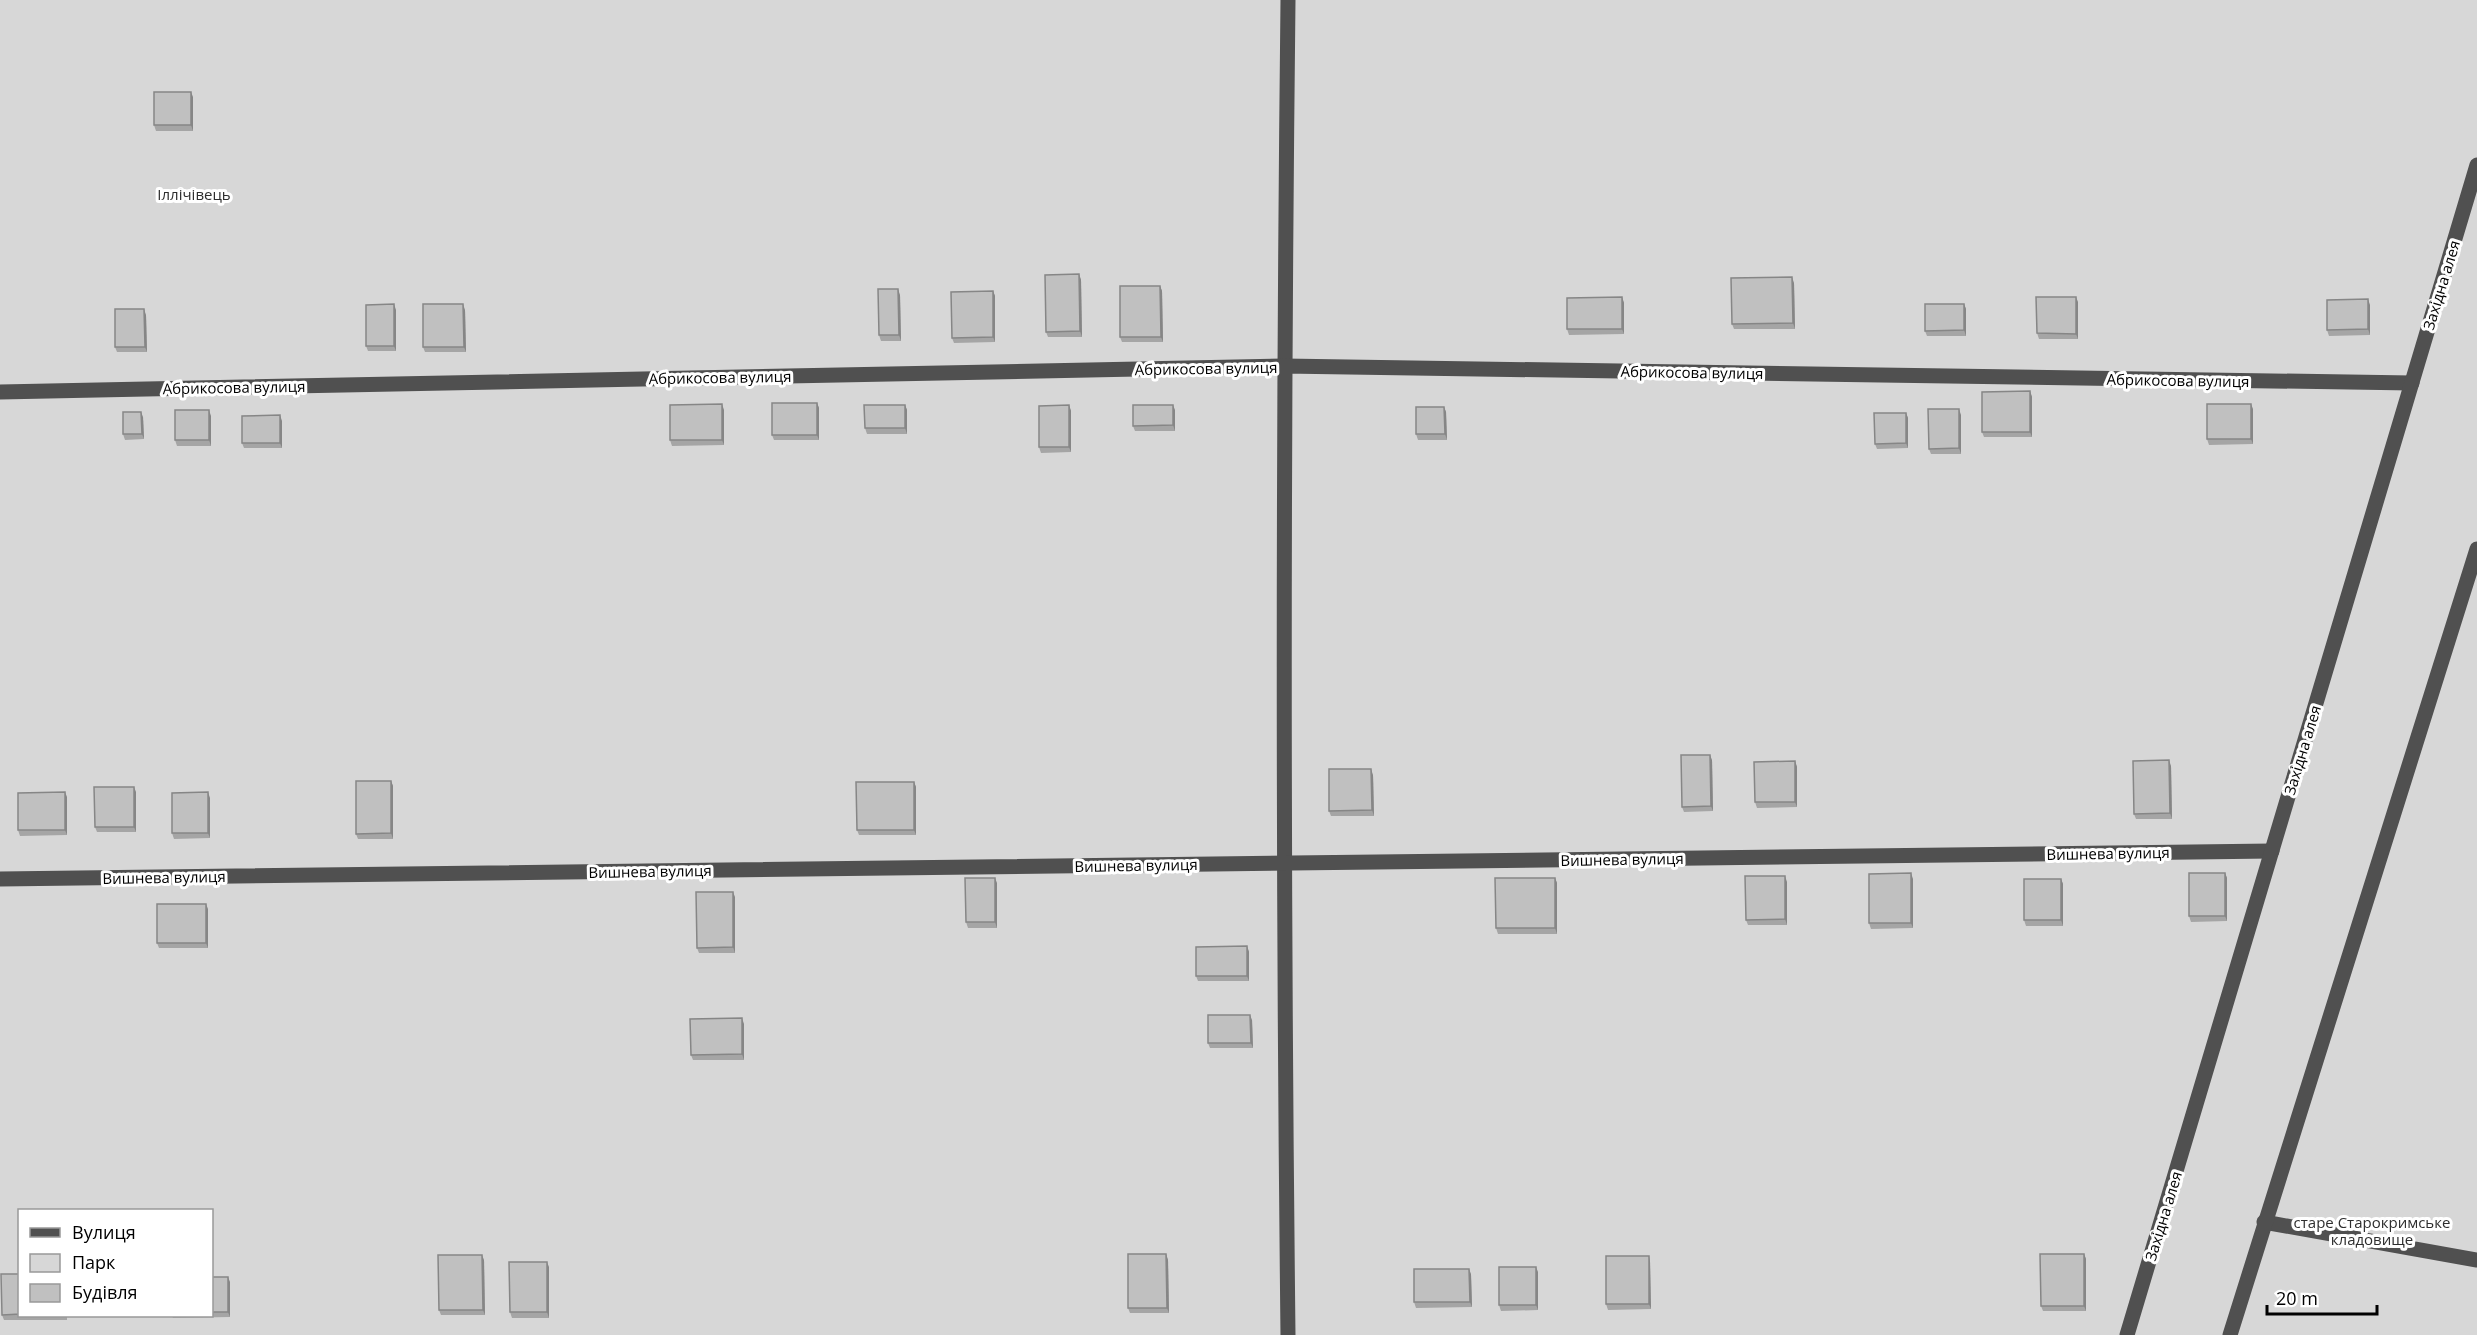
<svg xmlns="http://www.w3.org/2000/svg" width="2477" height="1335" font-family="'Open Sans',sans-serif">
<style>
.green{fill:#d7d7d7;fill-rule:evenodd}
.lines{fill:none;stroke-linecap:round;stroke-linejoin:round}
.minor{stroke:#505050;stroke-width:15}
.wall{fill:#a5a5a5}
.shaded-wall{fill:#868686}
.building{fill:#c0c0c0;stroke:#868686;stroke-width:1.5}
.labels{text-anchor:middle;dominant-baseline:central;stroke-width:6;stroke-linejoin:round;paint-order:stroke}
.park-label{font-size:15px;fill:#2e2e2e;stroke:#fff}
.street-label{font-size:15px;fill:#000;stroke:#fff}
</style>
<rect width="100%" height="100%" fill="#fff"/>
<path class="green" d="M 0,0 L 2477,0 L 2477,1335 L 0,1335 ZM 20,1210 L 212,1210 L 212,1316 L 20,1316 Z"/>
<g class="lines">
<g class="minor">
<path d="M 1288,0 C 1283,445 1283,890 1288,1335"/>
<polyline points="0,392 1284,366 2412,383"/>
<polyline points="0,879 2272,851"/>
<polyline points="2264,1222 2477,1260"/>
<polyline points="2127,1335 2477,165"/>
<polyline points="2230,1335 2477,549"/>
</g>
</g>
<g class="wall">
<polygon points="193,97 193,131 156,131 154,125"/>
<polygon points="1079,274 1081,280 1082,337 1048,337 1046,332"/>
<polygon points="1794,283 1795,329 1734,329 1732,324"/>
<polygon points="1160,286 1162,291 1163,342 1122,342 1120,337"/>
<polygon points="993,291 995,296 995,342 954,343 952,338"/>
<polygon points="900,295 901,341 881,341 879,335"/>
<polygon points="1622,297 1624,303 1624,334 1569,335 1567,329"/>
<polygon points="2078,302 2078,339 2039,339 2037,333"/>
<polygon points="1964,304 1966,309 1966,336 1927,336 1925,331"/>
<polygon points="2370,305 2370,335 2329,336 2327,330"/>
<polygon points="396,310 396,351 368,351 366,346"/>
<polygon points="465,310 466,352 425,352 423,347"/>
<polygon points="146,315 147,352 117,352 115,347"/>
<polygon points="2030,391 2032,397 2032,437 1984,437 1982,432"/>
<polygon points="817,403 819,408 819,440 774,440 772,435"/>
<polygon points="905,405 907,410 907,434 867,434 865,428"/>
<polygon points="1069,405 1071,411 1071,452 1041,453 1039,447"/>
<polygon points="1444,407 1446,412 1447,440 1418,440 1416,434"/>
<polygon points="2253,409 2253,444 2209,445 2207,439"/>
<polygon points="724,410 724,445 672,446 670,440"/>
<polygon points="1175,410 1175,431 1135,431 1133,426"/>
<polygon points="1906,413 1908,418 1908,448 1877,449 1875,444"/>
<polygon points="1961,415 1961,454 1931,454 1929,449"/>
<polygon points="211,416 211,446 177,446 175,440"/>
<polygon points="143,417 144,439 125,440 123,434"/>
<polygon points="282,421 282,448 244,448 242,443"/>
<polygon points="1712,760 1713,811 1684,812 1682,807"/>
<polygon points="1795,761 1797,767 1797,807 1757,808 1755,802"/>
<polygon points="2171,766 2172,819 2136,819 2134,814"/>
<polygon points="1373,775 1374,816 1331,816 1329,811"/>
<polygon points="391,781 393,786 393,839 358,839 356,834"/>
<polygon points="914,782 916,787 916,835 859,835 857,830"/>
<polygon points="136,792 136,832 97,832 95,827"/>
<polygon points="67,797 67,835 20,836 18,830"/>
<polygon points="210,798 210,838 174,839 172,833"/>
<polygon points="2225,873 2227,878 2227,921 2191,922 2189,916"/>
<polygon points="1555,878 1557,883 1557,934 1498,934 1496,928"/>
<polygon points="1913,879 1913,928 1871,929 1869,923"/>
<polygon points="2061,879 2063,884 2063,926 2026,926 2024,920"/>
<polygon points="1787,882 1787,925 1748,925 1746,920"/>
<polygon points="997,883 997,928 968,928 966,922"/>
<polygon points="735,897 735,953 699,953 697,948"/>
<polygon points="208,909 208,948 159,948 157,943"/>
<polygon points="1247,946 1249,952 1249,981 1198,981 1196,976"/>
<polygon points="1252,1020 1253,1048 1210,1048 1208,1043"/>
<polygon points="744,1024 744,1060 693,1060 691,1055"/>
<polygon points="1166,1254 1168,1260 1169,1313 1130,1313 1128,1308"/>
<polygon points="2084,1254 2086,1259 2086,1311 2043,1311 2041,1306"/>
<polygon points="484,1260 485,1315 441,1315 439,1310"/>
<polygon points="1650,1261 1651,1309 1608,1310 1606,1304"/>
<polygon points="549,1267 549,1318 512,1318 510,1312"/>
<polygon points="1538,1272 1538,1310 1501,1311 1499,1305"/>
<polygon points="20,1274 20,1316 67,1316 67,1320 4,1320 2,1315"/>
<polygon points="1471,1274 1472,1307 1416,1308 1414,1302"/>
<polygon points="212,1277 230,1282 230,1317 173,1318 172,1316 212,1316"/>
</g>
<g class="shaded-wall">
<polygon points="191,92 193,97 193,131 191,125"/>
<polygon points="1079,274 1081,280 1082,337 1080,331"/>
<polygon points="1792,277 1794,283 1795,329 1793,323"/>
<polygon points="1160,286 1162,291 1163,342 1161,337"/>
<polygon points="898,289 900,295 901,341 899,335"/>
<polygon points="993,291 995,296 995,342 993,337"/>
<polygon points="1622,297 1624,303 1624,334 1622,329"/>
<polygon points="2076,297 2078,302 2078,339 2076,334"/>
<polygon points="2368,299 2370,305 2370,335 2368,329"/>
<polygon points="394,304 396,310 396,351 394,346"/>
<polygon points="463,304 465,310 466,352 464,347"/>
<polygon points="1964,304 1966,309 1966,336 1964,330"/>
<polygon points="144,309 146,315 147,352 145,347"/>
<polygon points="2030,391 2032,397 2032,437 2030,432"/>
<polygon points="817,403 819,408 819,440 817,435"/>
<polygon points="722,404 724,410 724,445 722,440"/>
<polygon points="2251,404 2253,409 2253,444 2251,439"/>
<polygon points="905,405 907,410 907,434 905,428"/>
<polygon points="1069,405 1071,411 1071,452 1069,447"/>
<polygon points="1173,405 1175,410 1175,431 1173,425"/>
<polygon points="1444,407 1446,412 1447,440 1445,434"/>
<polygon points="1959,409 1961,415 1961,454 1959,448"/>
<polygon points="209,410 211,416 211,446 209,440"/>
<polygon points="141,412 143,417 144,439 142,434"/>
<polygon points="1906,413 1908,418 1908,448 1906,443"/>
<polygon points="280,415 282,421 282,448 280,443"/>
<polygon points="1710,755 1712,760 1713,811 1711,806"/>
<polygon points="2169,760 2171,766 2172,819 2170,813"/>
<polygon points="1795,761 1797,767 1797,807 1795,802"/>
<polygon points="1371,769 1373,775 1374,816 1372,810"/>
<polygon points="391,781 393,786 393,839 391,833"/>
<polygon points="914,782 916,787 916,835 914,830"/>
<polygon points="134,787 136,792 136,832 134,827"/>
<polygon points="65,792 67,797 67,835 65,830"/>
<polygon points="208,792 210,798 210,838 208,833"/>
<polygon points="1911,873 1913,879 1913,928 1911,923"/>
<polygon points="2225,873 2227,878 2227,921 2225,916"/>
<polygon points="1785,876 1787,882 1787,925 1785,919"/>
<polygon points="995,878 997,883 997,928 995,922"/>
<polygon points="1555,878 1557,883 1557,934 1555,928"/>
<polygon points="2061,879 2063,884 2063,926 2061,920"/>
<polygon points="733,892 735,897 735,953 733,947"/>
<polygon points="206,904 208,909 208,948 206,943"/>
<polygon points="1247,946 1249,952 1249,981 1247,976"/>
<polygon points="1250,1015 1252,1020 1253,1048 1251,1043"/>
<polygon points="742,1018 744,1024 744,1060 742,1054"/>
<polygon points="1166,1254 1168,1260 1169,1313 1167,1308"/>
<polygon points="2084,1254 2086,1259 2086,1311 2084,1306"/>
<polygon points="482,1255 484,1260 485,1315 483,1310"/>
<polygon points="1649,1256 1650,1261 1651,1309 1649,1304"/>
<polygon points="547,1262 549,1267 549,1318 547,1312"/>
<polygon points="1536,1267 1538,1272 1538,1310 1536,1305"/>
<polygon points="1469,1269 1471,1274 1472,1307 1470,1302"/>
<polygon points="228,1277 230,1282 230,1317 228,1312"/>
</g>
<g class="building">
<rect x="154" y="92" width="37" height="33"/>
<polygon points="1079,274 1080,331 1046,332 1045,275"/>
<polygon points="1792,277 1793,323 1732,324 1731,278"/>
<polygon points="1120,286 1160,286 1161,337 1120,337"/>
<polygon points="878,289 898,289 899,335 879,335"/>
<polygon points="993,291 993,337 952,338 951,292"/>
<polygon points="1622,297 1622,329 1567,329 1567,298"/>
<polygon points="2036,297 2076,297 2076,334 2037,333"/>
<polygon points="2368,299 2368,329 2327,330 2327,300"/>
<polygon points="394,304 394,346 366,346 366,305"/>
<polygon points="423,304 463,304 464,347 423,347"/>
<polygon points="1925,304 1964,304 1964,330 1925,331"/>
<polygon points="115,309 144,309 145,347 115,347"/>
<polygon points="2030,391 2030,432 1982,432 1982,392"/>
<rect x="772" y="403" width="45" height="32"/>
<polygon points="722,404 722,440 670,440 670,405"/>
<rect x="2207" y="404" width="44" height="35"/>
<polygon points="864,405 905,405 905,428 865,428"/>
<polygon points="1069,405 1069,447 1039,447 1039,406"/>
<polygon points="1133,405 1173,405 1173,425 1133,426"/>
<polygon points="1416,407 1444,407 1445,434 1416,434"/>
<polygon points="1928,409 1959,409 1959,448 1929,449"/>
<rect x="175" y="410" width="34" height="30"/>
<polygon points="123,412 141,412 142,434 123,434"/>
<polygon points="1874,413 1906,413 1906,443 1875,444"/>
<polygon points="280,415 280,443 242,443 242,416"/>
<polygon points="1681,755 1710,755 1711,806 1682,807"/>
<polygon points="2169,760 2170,813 2134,814 2133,761"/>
<polygon points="1795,761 1795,802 1755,802 1754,762"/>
<polygon points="1329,769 1371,769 1372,810 1329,811"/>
<polygon points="356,781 391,781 391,833 356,834"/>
<polygon points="856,782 914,782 914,830 857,830"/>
<polygon points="94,787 134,787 134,827 95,827"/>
<polygon points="65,792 65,830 18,830 18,793"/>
<polygon points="208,792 208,833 172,833 172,793"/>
<polygon points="1911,873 1911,923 1869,923 1869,874"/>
<rect x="2189" y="873" width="36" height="43"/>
<polygon points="1745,876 1785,876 1785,919 1746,920"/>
<polygon points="965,878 995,878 995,922 966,922"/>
<polygon points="1495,878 1555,878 1555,928 1496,928"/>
<rect x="2024" y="879" width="37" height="41"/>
<polygon points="696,892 733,892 733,947 697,948"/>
<rect x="157" y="904" width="49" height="39"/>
<polygon points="1247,946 1247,976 1196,976 1196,947"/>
<polygon points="1208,1015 1250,1015 1251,1043 1208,1043"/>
<polygon points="742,1018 742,1054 691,1055 690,1019"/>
<polygon points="1128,1254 1166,1254 1167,1308 1128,1308"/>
<polygon points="2040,1254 2084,1254 2084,1306 2041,1306"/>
<polygon points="438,1255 482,1255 483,1310 439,1310"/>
<rect x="1606" y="1256" width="43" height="48"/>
<polygon points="509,1262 547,1262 547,1312 510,1312"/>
<rect x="1499" y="1267" width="37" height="38"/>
<polygon points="1414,1269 1469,1269 1470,1302 1414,1302"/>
<polygon points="1,1274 20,1274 20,1314 2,1315"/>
<rect x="212" y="1277" width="16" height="35"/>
</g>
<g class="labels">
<g class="park-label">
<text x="194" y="194">Іллічівець</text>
<text x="2372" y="1222">старе Старокримське<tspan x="2372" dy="17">кладовище</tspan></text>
</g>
<g class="street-label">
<text transform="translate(2441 285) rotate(-73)">Західна алея</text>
<text transform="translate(1206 368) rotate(-1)">Абрикосова вулиця</text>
<text transform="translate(1692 372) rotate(1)">Абрикосова вулиця</text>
<text transform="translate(720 377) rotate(-1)">Абрикосова вулиця</text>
<text transform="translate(2178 380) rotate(1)">Абрикосова вулиця</text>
<text transform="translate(234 387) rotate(-1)">Абрикосова вулиця</text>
<text transform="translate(2302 750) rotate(-73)">Західна алея</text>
<text transform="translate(2108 853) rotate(-1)">Вишнева вулиця</text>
<text transform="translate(1622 859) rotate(-1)">Вишнева вулиця</text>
<text transform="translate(1136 865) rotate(-1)">Вишнева вулиця</text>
<text transform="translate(650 871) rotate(-1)">Вишнева вулиця</text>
<text transform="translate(164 877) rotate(-1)">Вишнева вулиця</text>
<text transform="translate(2163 1216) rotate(-73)">Західна алея</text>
</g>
</g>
<rect x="18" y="1209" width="195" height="108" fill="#ffffff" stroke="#999999" stroke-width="1.5"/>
<rect x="30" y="1228" width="30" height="9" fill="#505050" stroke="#999999" stroke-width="1.5"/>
<text x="72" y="1239" font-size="18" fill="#000000">Вулиця</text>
<rect x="30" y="1254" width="30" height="18" fill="#d7d7d7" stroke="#999999" stroke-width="1.5"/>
<text x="72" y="1269" font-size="18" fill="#000000">Парк</text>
<rect x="30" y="1284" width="30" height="18" fill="#c0c0c0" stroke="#999999" stroke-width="1.5"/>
<text x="72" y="1299" font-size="18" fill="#000000">Будівля</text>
<path d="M2267 1305v9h110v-9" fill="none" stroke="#000000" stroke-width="3"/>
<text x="2276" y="1305" font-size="18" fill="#000000" stroke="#ffffff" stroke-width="4.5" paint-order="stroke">20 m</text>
</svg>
